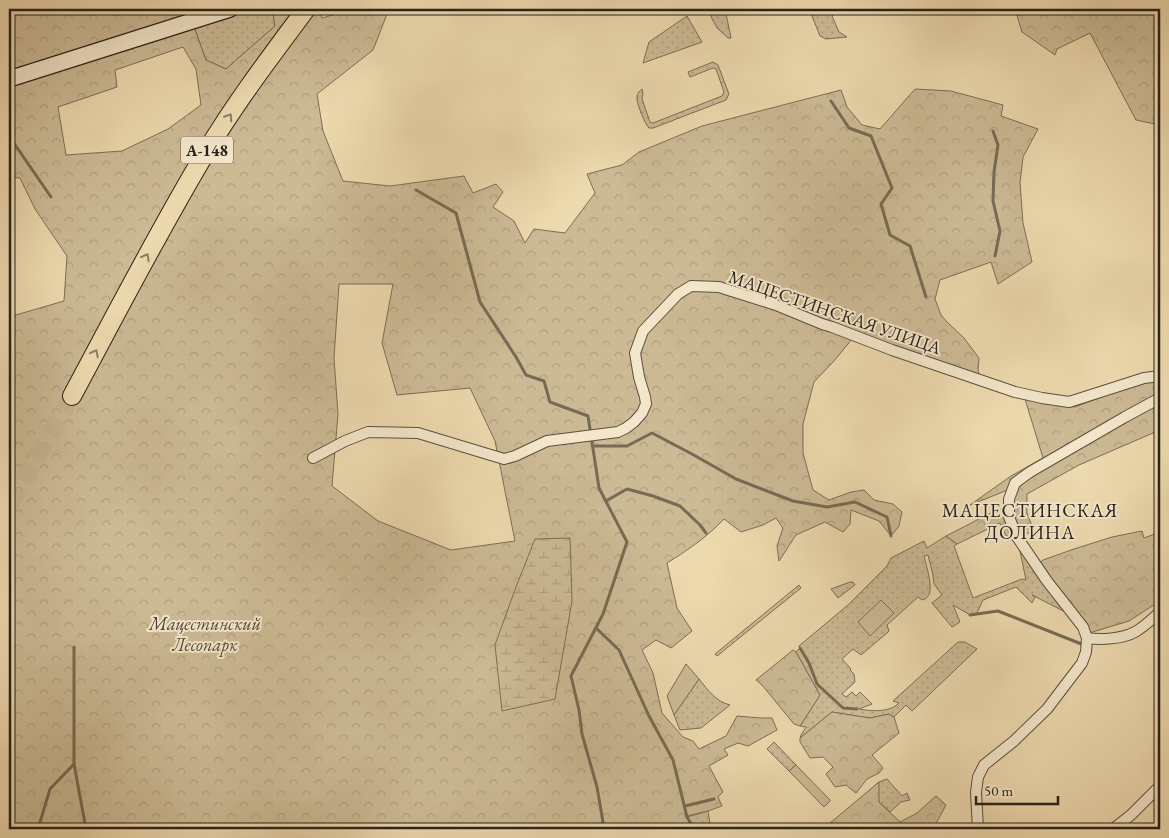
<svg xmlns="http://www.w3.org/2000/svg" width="1169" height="838" font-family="'EB Garamond',serif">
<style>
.grass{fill:url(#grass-dots);stroke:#7a6e57}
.forest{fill:url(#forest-crowns);stroke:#7a6e57;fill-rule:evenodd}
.wetland{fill:url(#wetland-marsh);stroke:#7a6e57}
.garden{fill:#ccba95;stroke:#7a6e57}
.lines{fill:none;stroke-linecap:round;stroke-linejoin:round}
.stream{stroke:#766b54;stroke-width:3}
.trunk-tunnel{stroke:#c6b490;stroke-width:18;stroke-dasharray:18 9;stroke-linecap:butt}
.minor-casing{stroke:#5a503e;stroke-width:12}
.secondary-casing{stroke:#292219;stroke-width:18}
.trunk-casing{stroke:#292219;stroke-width:20}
.minor{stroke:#f3e6ca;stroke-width:10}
.secondary{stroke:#f3e6ca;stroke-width:15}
.trunk{stroke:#edd9ae;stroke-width:18}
.oneway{stroke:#8b7e64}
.labels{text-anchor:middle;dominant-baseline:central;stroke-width:4;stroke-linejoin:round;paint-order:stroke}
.shield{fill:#f3e6ca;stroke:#665d4e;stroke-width:1}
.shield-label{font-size:16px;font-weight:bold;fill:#292219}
.street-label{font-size:18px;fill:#292219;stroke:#f3e6ca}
.park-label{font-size:18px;font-style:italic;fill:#524838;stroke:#f3e6ca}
.neighbourhood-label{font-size:19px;letter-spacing:1px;fill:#292219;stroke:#f3e6ca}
</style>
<defs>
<pattern id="grass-dots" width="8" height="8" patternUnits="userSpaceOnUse" patternTransform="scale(1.25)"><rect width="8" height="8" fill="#ccba95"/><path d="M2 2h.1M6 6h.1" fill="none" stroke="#afa080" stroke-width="1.8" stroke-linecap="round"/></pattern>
<pattern id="forest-crowns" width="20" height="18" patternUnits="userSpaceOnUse" patternTransform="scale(1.25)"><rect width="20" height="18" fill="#ccba95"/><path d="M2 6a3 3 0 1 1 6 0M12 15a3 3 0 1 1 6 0" fill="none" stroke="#afa080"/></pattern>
<pattern id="wetland-marsh" width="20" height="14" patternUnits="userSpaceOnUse" patternTransform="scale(1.25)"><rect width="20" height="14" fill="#ccba95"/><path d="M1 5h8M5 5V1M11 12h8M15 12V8" fill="none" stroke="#afa080"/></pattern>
</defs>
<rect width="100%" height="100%" fill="#edd9ae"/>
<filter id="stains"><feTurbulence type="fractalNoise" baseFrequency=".004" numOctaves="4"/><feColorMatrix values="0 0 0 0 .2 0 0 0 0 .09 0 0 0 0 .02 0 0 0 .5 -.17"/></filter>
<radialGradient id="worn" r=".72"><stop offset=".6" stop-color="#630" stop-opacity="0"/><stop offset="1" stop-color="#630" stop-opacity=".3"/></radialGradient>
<g class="grass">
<polygon points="230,9 272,9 275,26 226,69 206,60 194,27"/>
<polygon points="707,9 725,9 731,38 728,38 717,28"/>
<polygon points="818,9 837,9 832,16 839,32 847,37 826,39 820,36 812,16"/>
<polygon points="687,16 702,42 643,63 649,42"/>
<path d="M 713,62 L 718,65 L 729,94 L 726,100 L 653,128 L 649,128 C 645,124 636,103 637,96 C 638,92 639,92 642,89 L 643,94 L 642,99 L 650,122 L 653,123 L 722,96 L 724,92 L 716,69 L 713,68 L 690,77 L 688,72 Z"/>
<path d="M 946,536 L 957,544 L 954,546 L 973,598 L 1022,579 L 1026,580 L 1017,537 L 1077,618 L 1032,595 L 1035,597 L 1032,603 L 1016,587 L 983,600 L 977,613 L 970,615 L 953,605 L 960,622 L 952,627 L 932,603 L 942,595 L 934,584 L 933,575 L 928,555 L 924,556 C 926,567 938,597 922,600 L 918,597 L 887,625 L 889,631 L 887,633 L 861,655 L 853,649 L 842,659 L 851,669 L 850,670 L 854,674 L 855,682 L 842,694 L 846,697 L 852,692 L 856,696 L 860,692 L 872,704 L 859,709 C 872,711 889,713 899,703 L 893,701 L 958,642 L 965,642 L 977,649 L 912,711 L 906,705 L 894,717 L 889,714 L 870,718 L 832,712 L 800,738 L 801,735 L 806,727 L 800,726 L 820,695 L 796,652 L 800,648 L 799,646 L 848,605 L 887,566 L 891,558 L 924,541 L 927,548 Z"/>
<polygon points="850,582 853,582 855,585 838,598 831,589"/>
<polygon points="799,585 801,588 717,656 715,654"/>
<path d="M 699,679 C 709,691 715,701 730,705 L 701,728 L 680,730 L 674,715 Z"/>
<polygon points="774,742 796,765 789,771 767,749"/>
<polygon points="887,779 902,796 907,793 910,800 901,802 890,812 879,802 847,810 879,782"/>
<polygon points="708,811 710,824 713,829 694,829 687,817"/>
</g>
<g class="forest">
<path d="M 9,9 L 230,9 L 194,27 L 206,60 L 226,69 L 275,26 L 272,9 L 319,9 L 322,18 L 353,9 L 389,9 L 373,50 L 317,94 L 323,131 L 343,181 L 390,186 L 464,176 L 473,193 L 496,184 L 503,192 L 493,207 L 514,221 L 525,243 L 534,229 L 565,233 L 595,193 L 587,174 L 622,165 L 639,152 L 702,126 L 841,90 L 847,107 L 862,125 L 880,129 L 915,89 L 951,91 L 1003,105 L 1001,116 L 1038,129 L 1023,157 L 1020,183 L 1023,223 L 1032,262 L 998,284 L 991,262 L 940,280 L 935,299 L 941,315 L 947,322 L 964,338 L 979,358 L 978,370 L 982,385 L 852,339 L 834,361 L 814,382 L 803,424 L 803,453 L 813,490 L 829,500 L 851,492 L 864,490 L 874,500 L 893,504 L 902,512 L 899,526 L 891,536 L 879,521 L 851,510 L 850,524 L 843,532 L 825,522 L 796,535 L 779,561 L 777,546 L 783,528 L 776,518 L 763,525 L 741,532 L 724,519 C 707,537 688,550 667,563 L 677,608 L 692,631 L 671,648 L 656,640 L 642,650 L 653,673 L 662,713 L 683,737 L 693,741 L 699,749 L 726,736 L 737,716 L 761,718 L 772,718 L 777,730 L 748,746 L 738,743 L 724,749 L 728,755 L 709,766 L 723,792 L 718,797 L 722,806 L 708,811 L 687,816 L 694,829 L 9,829 L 9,317 L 64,301 L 67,256 L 35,209 L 20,178 L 9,177 ZM 183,47 L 196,69 L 201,105 L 168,129 L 122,151 L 66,155 L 58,107 L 117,87 L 115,70 ZM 339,284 L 393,284 L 382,343 L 397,395 L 470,388 L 495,441 L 515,541 L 451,550 L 378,521 L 332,486 L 338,414 L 334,358 Z"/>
<polygon points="1015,9 1160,9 1160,125 1136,120 1090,33 1057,49 1055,55 1022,32"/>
<polygon points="1160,376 1160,430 1079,465 1027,494 1027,513 1034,531 1017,537 1006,536 1000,523 957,544 946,536 1010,503 1013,488 970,505 1011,476 1043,458 1025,399 1075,407 1112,393"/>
<polygon points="1142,531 1144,538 1160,532 1160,601 1129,621 1086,634 1037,566 1043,560 1074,549 1112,537"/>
<polygon points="793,650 796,652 820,695 800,726 794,724 762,685 756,680"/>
<polygon points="832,712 870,718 889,714 894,717 899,733 872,755 883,768 879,773 867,779 856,793 846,785 835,787 826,774 833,767 823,757 810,758 800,742 800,738"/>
<polygon points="879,782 879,802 900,822 917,813 936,796 946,805 933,829 823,829"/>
</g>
<polygon class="wetland" points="570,538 572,601 555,699 502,711 495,645 516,587 535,539"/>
<g class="garden">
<polygon points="881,600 894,613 870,636 858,622"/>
<polygon points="686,664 699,679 674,715 667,696"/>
<polygon points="796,765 830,800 830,801 824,807 789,771"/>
</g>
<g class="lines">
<g class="stream">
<polyline points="831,101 849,128 871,136 892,188 881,204 890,235 910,246 926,297"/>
<polyline points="993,131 998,145 994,172 993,201 1000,231 995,256"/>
<polyline points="9,136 51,197"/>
<polyline points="416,190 456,213 480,302 516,357 526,375 544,381 550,402 588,416 599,488 627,542 603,614 571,676 579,710 582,734 597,787 603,822 598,829"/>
<polyline points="593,446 627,446 652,433 692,454 736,479 793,501 827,507 855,502 887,517 891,536"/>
<polyline points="606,501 627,489 653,496 680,506 700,525 706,533"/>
<polyline points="970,615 998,611 1084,645"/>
<polyline points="596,628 619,650 649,716 673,760 687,817 694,829"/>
<polyline points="74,647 74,764 86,829"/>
<polyline points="800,648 809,663 817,684 843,708 857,709"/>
<polyline points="685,806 714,799"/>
<polyline points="38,829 50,789 74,764"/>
</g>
<polyline class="trunk-tunnel" points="9,505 72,396"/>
<defs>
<g id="minor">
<polyline points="313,458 345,441 368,432 418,433 504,459 515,456 547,441 618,432 626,428 634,422 642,413 646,404 645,397 639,377 635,353 643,331 678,294 691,286 719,287 776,305 822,324 832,327 892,350 1015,392 1042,398 1069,402 1144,378 1160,376"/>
<path d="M 1087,638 C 1101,640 1122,639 1135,632 C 1144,627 1152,619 1160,612"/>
<polyline points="978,829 976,792 978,777 984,765 1014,741 1047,709 1082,663 1086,652 1087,638 1083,627 1047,581 1017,537 1009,517 1009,499 1015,483 1030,472 1125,417 1160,398"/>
<polyline points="1113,829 1131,815 1160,786"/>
</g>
<polyline id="secondary" points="9,79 230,9"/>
<path id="trunk" d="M 72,396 C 116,314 158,232 206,152 C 236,102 271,56 306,9"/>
</defs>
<use href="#minor" class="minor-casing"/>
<use href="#secondary" class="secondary-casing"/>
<use href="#trunk" class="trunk-casing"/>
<use href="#minor" class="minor"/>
<use href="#secondary" class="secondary"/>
<use href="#trunk" class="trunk"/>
</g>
<defs><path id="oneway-chevron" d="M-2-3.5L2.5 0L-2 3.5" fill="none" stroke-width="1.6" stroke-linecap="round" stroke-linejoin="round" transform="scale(1.25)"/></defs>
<g class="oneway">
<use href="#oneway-chevron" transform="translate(229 117) rotate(-57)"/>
<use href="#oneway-chevron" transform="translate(146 257) rotate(-62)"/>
<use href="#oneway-chevron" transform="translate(95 353) rotate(-62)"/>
</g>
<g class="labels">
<rect class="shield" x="181" y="136.5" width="52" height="27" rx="4"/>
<g class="shield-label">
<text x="207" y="150">А-148</text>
</g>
<g class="street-label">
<text transform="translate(835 312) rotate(19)">МАЦЕСТИНСКАЯ УЛИЦА</text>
</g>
<g class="park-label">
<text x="205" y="623">Мацестинский<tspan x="205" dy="21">Лесопарк</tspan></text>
</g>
<g class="neighbourhood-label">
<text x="1030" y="510">МАЦЕСТИНСКАЯ<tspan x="1030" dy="22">ДОЛИНА</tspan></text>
</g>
</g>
<rect width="1169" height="838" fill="none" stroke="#edd9ae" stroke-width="30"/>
<rect x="10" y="10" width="1149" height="818" fill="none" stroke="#292219" stroke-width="2.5"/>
<rect x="15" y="15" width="1139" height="808" fill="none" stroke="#292219"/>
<path d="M976 796v8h82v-8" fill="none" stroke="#292219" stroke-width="2.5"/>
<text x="984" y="796" font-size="15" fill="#292219" stroke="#f3e6ca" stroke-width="4" paint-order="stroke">50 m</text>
<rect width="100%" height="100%" filter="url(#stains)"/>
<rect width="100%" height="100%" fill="url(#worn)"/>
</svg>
